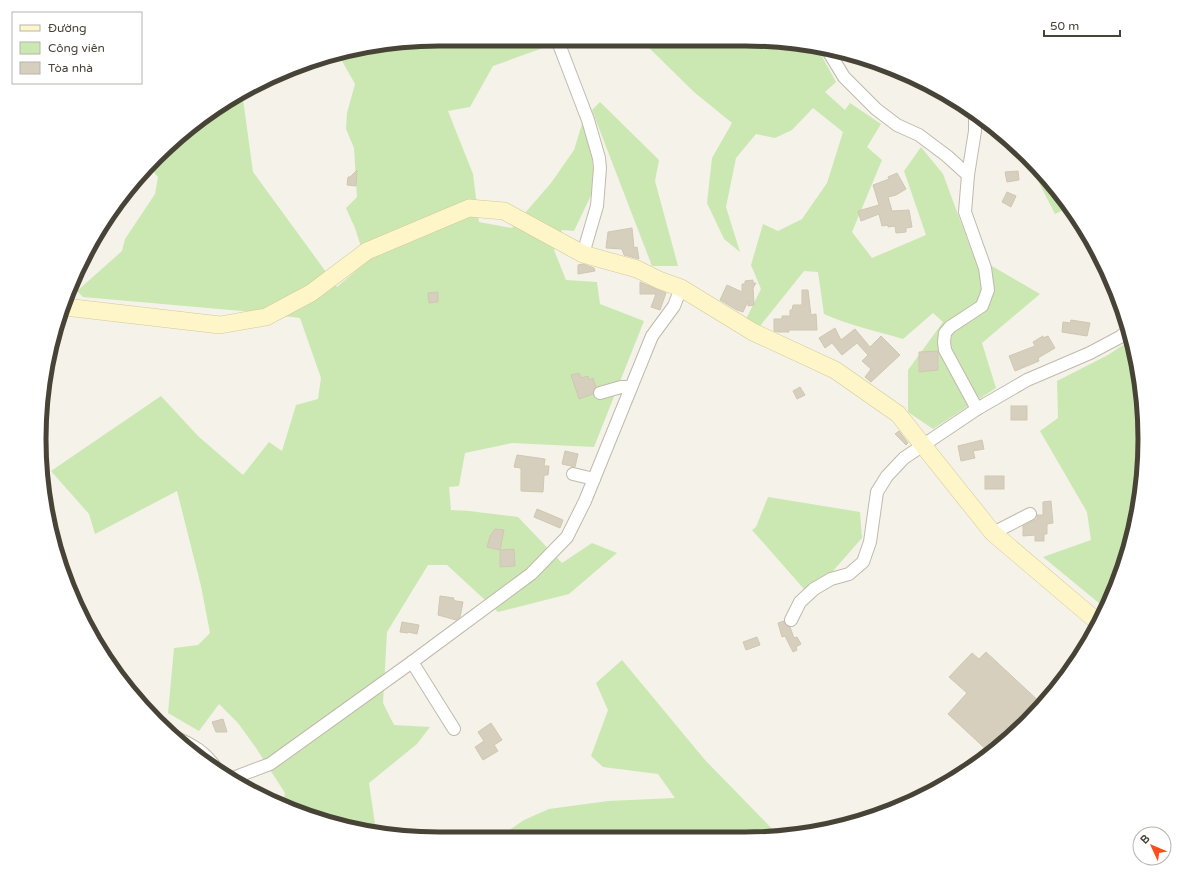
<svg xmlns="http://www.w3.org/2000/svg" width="1184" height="878" font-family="'Varela Round',sans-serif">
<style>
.green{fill:#cbe8b2}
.building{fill:#d6cfbe;stroke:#d1c7b1}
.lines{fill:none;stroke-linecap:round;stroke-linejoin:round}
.street-casing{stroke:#c0baab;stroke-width:14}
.secondary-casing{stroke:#d4c999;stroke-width:18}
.street{stroke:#fff;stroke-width:12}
.secondary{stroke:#fef6c9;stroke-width:17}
.rim{fill:none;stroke:#484337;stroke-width:5}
</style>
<rect width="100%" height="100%" fill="#f4f2e9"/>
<g class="green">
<polygon points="439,39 568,39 493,66 470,107 448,111 473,174 479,222 512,228 551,183 574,150 582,124 599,144 592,159 595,187 574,231 562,230 554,250 566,280 597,282 600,304 644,321 594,447 512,443 465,453 459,486 449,487 451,510 469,511 518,517 562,563 592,543 617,553 569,594 498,612 447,565 428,565 387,632 383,703 394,725 430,727 417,744 369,783 375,824 416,835 415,838 413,838 335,825 283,804 285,793 256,748 238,723 219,704 199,731 168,713 174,648 198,645 210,633 201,586 177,491 95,534 89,514 51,471 161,396 198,436 243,475 269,442 282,451 296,405 318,399 321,378 300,318 242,311 83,297 77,291 122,251 125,239 155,194 158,177 149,167 150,164 156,156 242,92 253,172 337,287 366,262 355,228 346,208 357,197 354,148 346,129 347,113 355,84 337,52"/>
<path d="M 641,40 L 771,40 L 817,47 L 836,82 L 825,92 L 845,110 L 850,103 L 881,124 L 867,147 L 882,160 L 852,232 L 872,258 L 926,235 L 904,171 L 921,147 L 943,174 L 973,255 L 1040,294 L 982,343 L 996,388 L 933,429 L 908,412 L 908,370 L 943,322 L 933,313 L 903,339 C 876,331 849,325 824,314 L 818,272 L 804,271 L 760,326 L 746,319 L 761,289 L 751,265 L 763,224 L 778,231 L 802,219 L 827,183 L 843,132 L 813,108 L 792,130 L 775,138 L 756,134 L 736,158 L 726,207 L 740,252 L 724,239 L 707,203 L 712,158 L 732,123 L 694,92 Z"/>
<polygon points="600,102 659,160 655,181 678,266 652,266 592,110"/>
<polygon points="1035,165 1062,196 1069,207 1055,214 1031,167"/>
<polygon points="1132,339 1144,413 1142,491 1126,558 1123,561 1105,608 1043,557 1091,540 1087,512 1040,431 1058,418 1057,381 1108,355"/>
<polygon points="768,497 860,512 862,538 833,571 804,589 752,530 756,527"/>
<polygon points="622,660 705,760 779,836 498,838 524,820 549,809 608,801 675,798 658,774 603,767 591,756 608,710 596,683"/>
</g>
<g class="building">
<polygon points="357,170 356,186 347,185 348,177 350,177"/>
<polygon points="1018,171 1019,180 1007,182 1005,172"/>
<polygon points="897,173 906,189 896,195 888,197 892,211 909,210 912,227 906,228 906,232 896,233 895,226 888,227 888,225 882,226 879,214 861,221 858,211 879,205 873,185 889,179 888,177"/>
<polygon points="1007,192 1016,196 1011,207 1002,202"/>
<polygon points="632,228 634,248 637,247 639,259 624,255 622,249 606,248 608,232"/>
<polygon points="583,264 594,268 595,271 578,274 578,265"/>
<polygon points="753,280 753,283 756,283 753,288 754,305 748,306 748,301 743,312 737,310 720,300 727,285 742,292 742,284 745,284 745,281"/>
<polygon points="640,282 666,293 660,310 651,307 656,294 640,294"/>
<polygon points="802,290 808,290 811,315 816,314 817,330 789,330 789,332 778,332 774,331 774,319 782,319 782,316 790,316 790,310 792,310 793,305 802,305"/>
<polygon points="438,292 438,302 429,303 428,293"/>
<polygon points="1071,320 1090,323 1087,336 1062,332 1063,322 1070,323"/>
<polygon points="835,328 841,340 855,329 870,347 881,336 900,355 871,382 865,377 871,369 862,361 868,355 857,343 842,355 832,343 825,348 819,338"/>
<polygon points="1043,336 1043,338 1048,336 1055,348 1038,358 1039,361 1015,371 1009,356 1035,346 1033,342"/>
<polygon points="938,351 938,370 919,372 919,352"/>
<polygon points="579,373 581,378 588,376 589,380 593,378 596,387 593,391 593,394 579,399 571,375"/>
<polygon points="800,387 805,395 797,399 793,391"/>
<rect x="1011" y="406" width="16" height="14"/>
<polygon points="899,431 908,443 906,445 895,434"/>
<polygon points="982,440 984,449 973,451 975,458 961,461 958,446"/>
<polygon points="565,451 578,454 575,467 562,464"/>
<polygon points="517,455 545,459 544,466 549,466 548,475 544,475 543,492 521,491 521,468 514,467"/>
<rect x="985" y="476" width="19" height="13"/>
<polygon points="1051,501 1053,523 1047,524 1047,534 1044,534 1044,541 1035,541 1035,535 1023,536 1023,526 1037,519 1037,515 1043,515 1043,502"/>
<polygon points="537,509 563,520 560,528 534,517"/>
<polygon points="495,529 504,530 500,550 514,549 515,566 500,567 500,550 487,547 490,536"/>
<polygon points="440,596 454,598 453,599 456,601 463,602 460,617 456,620 438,615"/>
<polygon points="784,621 785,624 790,627 794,638 797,637 801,644 796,647 797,650 793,652 785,636 782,637 778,623"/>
<polygon points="402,622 419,625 417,634 408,632 408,633 400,632"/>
<polygon points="757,637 760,645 746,650 743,642"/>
<polygon points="986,652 1043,705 991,754 948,714 967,693 949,677 972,653 979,659"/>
<polygon points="223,719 227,732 216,732 212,722"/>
<polygon points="491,723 502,740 494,745 498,751 483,760 475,747 484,741 478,732"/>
</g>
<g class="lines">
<defs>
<g id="street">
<polyline points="557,39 588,120 599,158 600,168 597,206 583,254"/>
<polyline points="827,49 844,77 876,109 897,125 919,135 947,156 968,175"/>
<polyline points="975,113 975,131 968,175 965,212 985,268 988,290 982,306 950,327 945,333 944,342 945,350 977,409"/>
<polyline points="600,393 621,387 631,387"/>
<polyline points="573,474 594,479"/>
<polyline points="993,533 1030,514"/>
<polyline points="791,620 800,602 814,589 831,579 849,574 863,562 870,542 877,492 887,476 904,458 977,409 1027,380 1090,353 1120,337 1129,330"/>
<polyline points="412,662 531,574 567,537 585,501 652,336 674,306 681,288"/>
<path d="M 172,736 C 193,745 205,751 218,771"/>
<polyline points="230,779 270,764 412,662 454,729"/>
</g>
<polyline id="secondary" points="65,307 220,325 266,317 311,293 367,251 469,208 504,211 583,254 637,269 659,280 681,288 753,332 835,370 898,414 993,533 1099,623"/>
</defs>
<use href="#street" class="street-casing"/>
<use href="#secondary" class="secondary-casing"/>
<use href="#street" class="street"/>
<use href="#secondary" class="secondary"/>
</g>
<path d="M0 0H1184V878H0ZM439 46H745A393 393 0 0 1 1138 439V439A393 393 0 0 1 745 832H439A393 393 0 0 1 46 439V439A393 393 0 0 1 439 46Z" fill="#fff" fill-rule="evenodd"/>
<path class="rim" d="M439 46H745A393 393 0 0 1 1138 439V439A393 393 0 0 1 745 832H439A393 393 0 0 1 46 439V439A393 393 0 0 1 439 46Z"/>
<rect x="12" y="12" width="130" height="72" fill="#ffffff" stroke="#b6b4af"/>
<rect x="20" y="25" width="20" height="6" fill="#fef6c9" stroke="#b6b4af"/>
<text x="48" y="32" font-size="12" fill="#484337">Đường</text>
<rect x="20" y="42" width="20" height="12" fill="#cbe8b2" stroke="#b6b4af"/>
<text x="48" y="52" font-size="12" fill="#484337">Công viên</text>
<rect x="20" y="62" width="20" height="12" fill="#d6cfbe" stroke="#b6b4af"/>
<text x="48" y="72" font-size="12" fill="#484337">Tòa nhà</text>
<g transform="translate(1152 846) rotate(314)"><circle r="19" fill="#ffffff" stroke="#b6b4af"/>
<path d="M0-3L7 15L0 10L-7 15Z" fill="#f94f1b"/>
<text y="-6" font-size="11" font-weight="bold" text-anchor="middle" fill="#484337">B</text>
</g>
<path d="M1044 30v6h76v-6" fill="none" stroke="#484337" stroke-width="2"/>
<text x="1050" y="30" font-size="12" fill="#484337" stroke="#ffffff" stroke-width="3" paint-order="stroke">50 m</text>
</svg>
